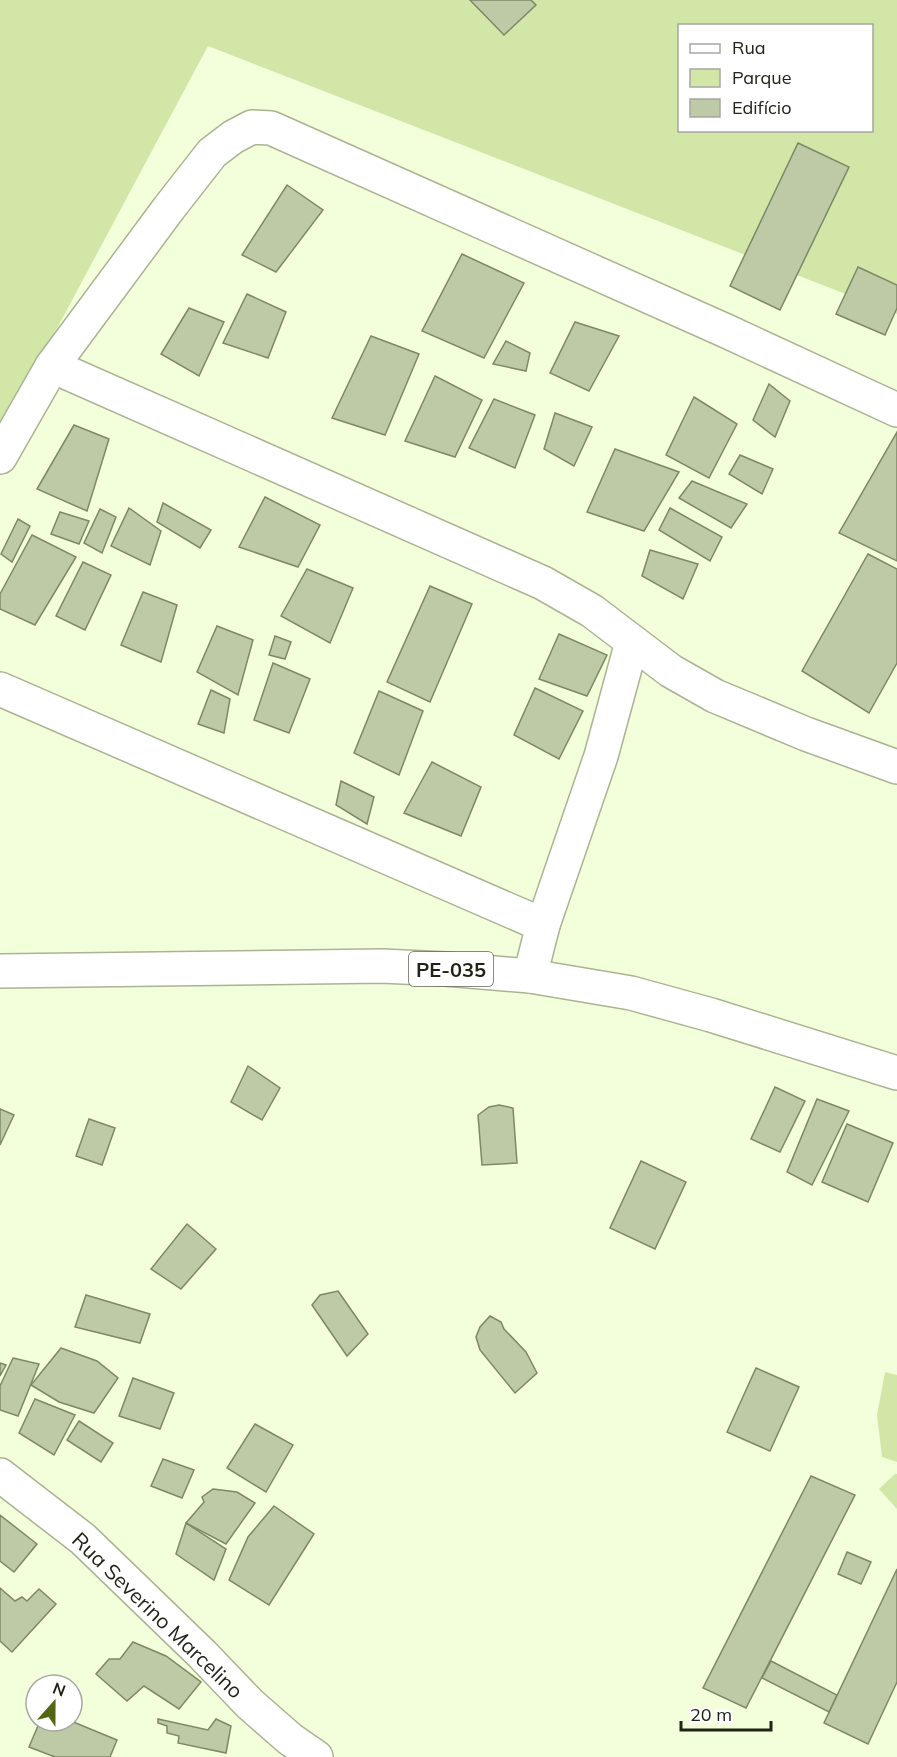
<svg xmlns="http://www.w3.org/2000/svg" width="897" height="1757" font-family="Mulish,sans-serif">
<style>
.green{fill:#d2e6a8;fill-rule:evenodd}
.building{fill:#bec9a6;stroke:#7d8867;stroke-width:1.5}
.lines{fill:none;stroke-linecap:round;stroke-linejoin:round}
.minor-casing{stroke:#a9b492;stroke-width:36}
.major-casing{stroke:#a9b492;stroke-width:36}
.minor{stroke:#fff;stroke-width:33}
.major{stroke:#fff;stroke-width:33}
.labels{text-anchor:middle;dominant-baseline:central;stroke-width:4.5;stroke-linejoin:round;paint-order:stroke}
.shield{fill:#fff;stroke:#63665d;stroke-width:1.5}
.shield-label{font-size:20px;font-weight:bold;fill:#202417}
.street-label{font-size:21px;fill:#202417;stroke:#fff}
</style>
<rect width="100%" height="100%" fill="#f3ffdb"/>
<g class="green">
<path d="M 0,0 L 897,0 L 897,314 L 208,46 L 0,435 ZM 680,26 L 872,26 L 872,130 L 680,130 Z"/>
<polygon points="885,1372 897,1375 897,1462 882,1457 877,1415"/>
<polygon points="895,1474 897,1474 897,1509 879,1489"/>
</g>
<g class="building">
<polygon points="470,0 531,0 536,5 504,35"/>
<polygon points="798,143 849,167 780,310 730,286"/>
<polygon points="287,185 323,210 276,272 242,255"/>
<polygon points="462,254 524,283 484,358 422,331"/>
<polygon points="858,267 897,285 897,308 885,335 836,314"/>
<polygon points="247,294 286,312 268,358 223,343"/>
<polygon points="189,308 224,322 199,376 161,354"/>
<polygon points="575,322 619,336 589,391 550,373"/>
<polygon points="371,336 419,354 385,435 332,418"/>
<polygon points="506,341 530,353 526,371 493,364"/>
<polygon points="435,376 482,400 455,457 405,441"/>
<polygon points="769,384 790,401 775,437 753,420"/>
<polygon points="694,397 737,424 709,478 666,455"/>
<polygon points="494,399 535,415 515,468 469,448"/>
<polygon points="555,413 592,427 574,466 544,449"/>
<polygon points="74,425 109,439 87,511 37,489"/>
<polygon points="897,432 897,561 839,533"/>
<polygon points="615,449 679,472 644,531 587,512"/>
<polygon points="740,455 773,469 762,494 729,474"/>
<polygon points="692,481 747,504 731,528 679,498"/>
<polygon points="265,497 320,525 298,567 239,547"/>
<polygon points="163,503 211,530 200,548 157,522"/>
<polygon points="129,508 161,531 150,565 111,546"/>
<polygon points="670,508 722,537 710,561 659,530"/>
<polygon points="100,509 116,517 102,553 84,543"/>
<polygon points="60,512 89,521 79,544 51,534"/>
<polygon points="18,519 30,526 12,562 1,554"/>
<polygon points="32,535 76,557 35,625 0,609 0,594"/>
<polygon points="650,550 698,564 683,599 642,576"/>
<polygon points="868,554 897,569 897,663 869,713 802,671"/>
<polygon points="83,562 111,575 85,630 56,616"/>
<polygon points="307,569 353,588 330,643 281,616"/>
<polygon points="430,586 472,604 430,702 387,682"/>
<polygon points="143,592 177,605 161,662 121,645"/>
<polygon points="217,626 253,640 238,695 197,672"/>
<polygon points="559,634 607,655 587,696 539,679"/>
<polygon points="275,636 291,642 285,659 269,655"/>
<polygon points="273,663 310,679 289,733 254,720"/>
<polygon points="535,688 583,711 559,759 514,735"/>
<polygon points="211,690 230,699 224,733 198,724"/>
<polygon points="379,691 423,711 399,775 354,753"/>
<polygon points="432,762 481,787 461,836 404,813"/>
<polygon points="341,781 374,797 367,824 336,805"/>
<polygon points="248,1066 280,1088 262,1120 231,1102"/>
<polygon points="775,1087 805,1101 780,1152 751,1139"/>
<polygon points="817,1099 849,1111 812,1185 787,1172"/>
<polygon points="499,1105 513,1108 517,1163 482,1165 478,1115 489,1107"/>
<polygon points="0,1109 14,1115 0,1145"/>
<polygon points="89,1119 115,1128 102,1165 76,1156"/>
<polygon points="847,1124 893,1143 868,1202 822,1182"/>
<polygon points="641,1161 686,1182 655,1249 610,1228"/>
<polygon points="187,1224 216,1249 181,1289 151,1269"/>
<polygon points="338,1291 368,1334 347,1356 312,1305 320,1295"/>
<polygon points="86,1295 150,1314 140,1343 75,1327"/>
<polygon points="490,1316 501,1322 504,1329 526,1352 537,1373 515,1393 480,1350 476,1337 480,1327"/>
<polygon points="61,1348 97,1361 118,1378 94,1413 59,1402 31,1385"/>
<polygon points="13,1358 39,1364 18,1416 0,1410 0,1386"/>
<polygon points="0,1363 6,1365 0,1376"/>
<polygon points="756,1368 799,1387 770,1451 727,1432"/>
<polygon points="133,1378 174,1393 160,1429 119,1416"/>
<polygon points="35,1399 75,1415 54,1455 19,1433"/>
<polygon points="79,1421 113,1443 101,1462 67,1440"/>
<polygon points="255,1424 293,1445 266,1492 227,1468"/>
<polygon points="163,1459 194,1470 182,1498 151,1486"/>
<polygon points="811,1476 855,1495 746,1708 703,1688"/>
<polygon points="213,1489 237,1492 255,1503 226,1544 186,1523 204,1502 202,1497"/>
<polygon points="274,1506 314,1534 269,1605 229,1580 248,1537"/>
<polygon points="0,1515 37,1544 14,1572 0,1561"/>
<polygon points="186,1523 226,1549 214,1580 176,1554"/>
<polygon points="847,1552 871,1562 861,1584 838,1574"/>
<polygon points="897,1569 897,1682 868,1744 824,1723"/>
<polygon points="0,1588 15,1601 22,1597 27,1601 39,1589 56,1604 12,1652 0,1641"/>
<polygon points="133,1642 166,1656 201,1682 179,1709 144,1686 127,1701 96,1674 109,1659 120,1659"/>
<polygon points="771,1661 837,1695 829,1712 762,1678"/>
<polygon points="158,1719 208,1730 216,1719 231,1726 226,1753 178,1743 179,1736 167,1733 167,1726 158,1723"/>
<polygon points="40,1721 71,1721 117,1740 110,1757 55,1757 29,1747"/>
</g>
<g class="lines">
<defs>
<g id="minor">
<polyline points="52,366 543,583 592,611 671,671 715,696 806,734 897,767"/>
<polyline points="0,457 52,366 169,208 212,153 233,137 252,127 271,128 724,330 897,410"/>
<polyline points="0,689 543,925"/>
<polyline points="530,976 543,925 601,756 632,642"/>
<polyline points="0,1475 83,1539 202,1654 250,1704 290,1739 316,1757"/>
</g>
<polyline id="major" points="0,971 382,966 446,969 530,976 631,993 711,1015 897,1073"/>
</defs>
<use href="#minor" class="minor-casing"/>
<use href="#major" class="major-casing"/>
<use href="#minor" class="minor"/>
<use href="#major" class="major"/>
</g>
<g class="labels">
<rect class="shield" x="409" y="952" width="84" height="34" rx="4.5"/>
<g class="shield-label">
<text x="451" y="969">PE-035</text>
</g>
<g class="street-label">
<text transform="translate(158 1615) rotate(44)">Rua Severino Marcelino</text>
</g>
</g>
<rect x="678" y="24" width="195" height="108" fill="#ffffff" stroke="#a6a7a2" stroke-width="1.5"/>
<rect x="690" y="44" width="30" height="9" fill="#ffffff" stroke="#a6a7a2" stroke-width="1.5"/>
<text x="732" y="54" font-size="18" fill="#202417">Rua</text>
<rect x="690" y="69" width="30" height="18" fill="#d2e6a8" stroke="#a6a7a2" stroke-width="1.5"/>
<text x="732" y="84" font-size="18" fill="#202417">Parque</text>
<rect x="690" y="99" width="30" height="18" fill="#bec9a6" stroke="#a6a7a2" stroke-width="1.5"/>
<text x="732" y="114" font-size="18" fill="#202417">Edifício</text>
<g transform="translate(54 1703) rotate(21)"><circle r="28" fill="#ffffff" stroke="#a6a7a2" stroke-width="1.5"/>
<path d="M0-4.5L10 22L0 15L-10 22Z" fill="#536611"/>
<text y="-9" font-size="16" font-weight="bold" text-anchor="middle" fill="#202417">N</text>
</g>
<path d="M681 1721v9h90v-9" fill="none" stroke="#202417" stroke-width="3"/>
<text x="690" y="1721" font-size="18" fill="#202417" stroke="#ffffff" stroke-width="4.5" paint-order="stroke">20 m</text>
</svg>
